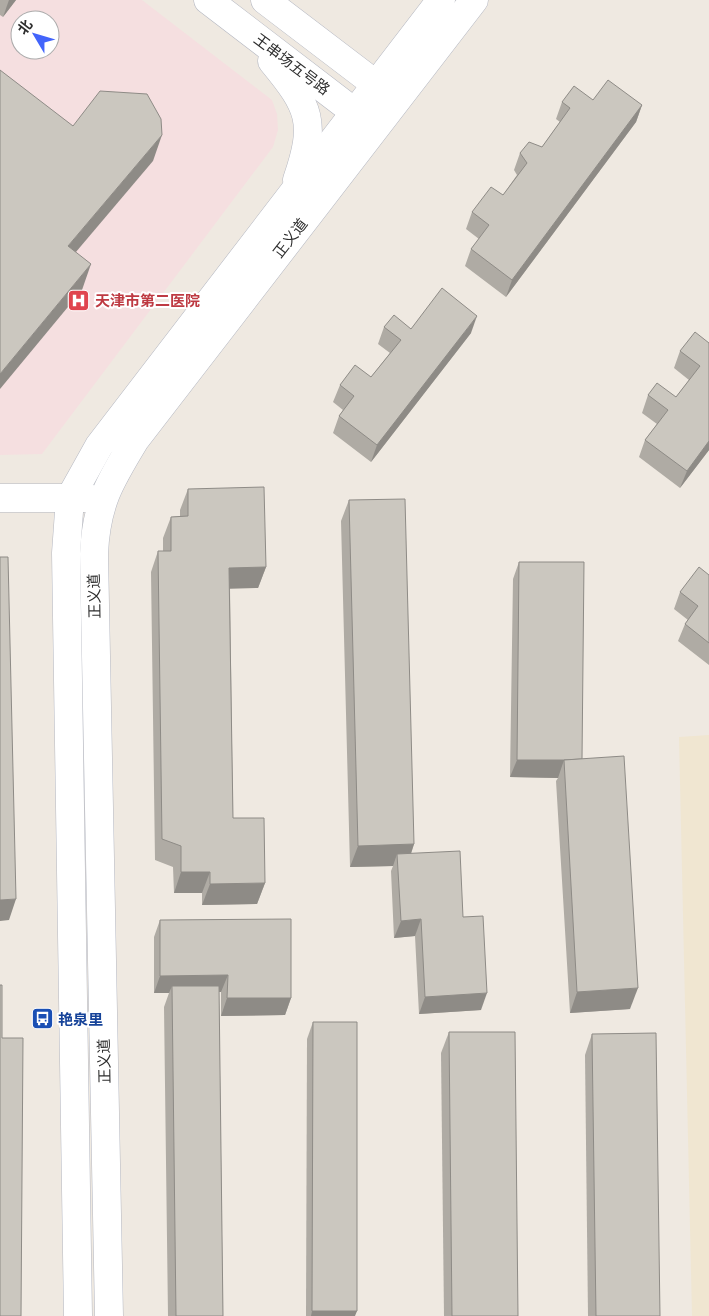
<svg xmlns="http://www.w3.org/2000/svg" width="709" height="1316" font-family="Mulish,'Noto Sans SC',sans-serif">
<style>
.education{fill:#f0e6d1}
.medical{fill:#f5dfe0;fill-rule:evenodd}
.lines{fill:none;stroke-linecap:round;stroke-linejoin:round}
.secondary-casing{stroke:#b4b7c1;stroke-width:29}
.secondary{stroke:#fff;stroke-width:28}
.wall{fill:#afaba4}
.shaded-wall{fill:#8e8b86}
.building{fill:#cbc7bf;stroke:#8e8b86}
.labels{text-anchor:middle;dominant-baseline:central;stroke-width:4;stroke-linejoin:round;paint-order:stroke}
.street-label{font-size:15px;fill:#2e2e2e;stroke:#fff}
.health-label{font-size:15px;font-weight:bold;fill:#be3a42;stroke:#fff;text-anchor:start}
.transit-label{font-size:15px;font-weight:bold;fill:#164399;stroke:#fff;text-anchor:start}
</style>
<rect width="100%" height="100%" fill="#efe9e1"/>
<polygon class="education" points="709,735 709,1316 692,1316 679,737"/>
<path class="medical" d="M 0,0 L 142,0 L 272,100 L 277,114 L 278,130 L 273,147 L 42,454 L 0,455 ZM 20,20 L 50,20 L 50,50 L 20,50 Z"/>
<g class="lines">
<defs>
<g id="secondary">
<polyline points="208,0 370,124"/>
<polyline points="265,0 391,96"/>
<path d="M 272,61 C 310,107 317,122 297,180"/>
<polyline points="0,498 88,498"/>
<polyline points="78,1316 66,553 70,498 99,446 441,0"/>
<path d="M 109,1316 L 94,554 C 96,504 110,481 135,440 L 474,0"/>
</g>
</defs>
<use href="#secondary" class="secondary-casing"/>
<use href="#secondary" class="secondary"/>
</g>
<g class="wall">
<polygon points="0,0 16,0 3,17 0,15"/>
<polygon points="593,100 642,105 636,122 506,297 465,266 471,249 479,239 466,229 472,212 503,195 517,175 514,170 520,153 542,147 560,122 556,119 562,102"/>
<polygon points="384,327 471,333 371,462 333,433 339,416 343,410 333,402 340,385 371,377 390,353 378,344"/>
<polygon points="709,343 709,450 680,488 639,457 645,440 657,424 642,413 648,395 676,397 689,380 674,368 680,351"/>
<polygon points="188,489 266,567 258,588 230,588 233,818 265,883 257,904 202,905 202,893 174,893 173,867 155,860 151,572 158,551 163,551 163,538 171,517 180,516 180,510"/>
<polygon points="349,500 414,844 411,854 463,917 481,1010 419,1014 415,936 394,938 391,871 393,866 350,867 341,521"/>
<polygon points="519,562 582,759 630,1009 570,1013 556,781 558,778 510,777 513,579"/>
<polygon points="709,575 709,665 678,641 685,624 688,620 674,609 680,592"/>
<polygon points="160,920 291,998 285,1015 221,1016 221,992 219,992 223,1316 168,1316 164,1007 169,993 154,993 154,937"/>
<polygon points="313,1022 355,1316 306,1316 307,1039"/>
<polygon points="449,1032 518,1316 444,1316 441,1053"/>
<polygon points="592,1034 660,1316 588,1316 585,1055"/>
</g>
<g class="shaded-wall">
<polygon points="9,0 16,0 3,17"/>
<polygon points="642,105 636,122 506,297 512,280"/>
<polygon points="162,135 153,161 59,272 68,246"/>
<polygon points="91,264 82,290 0,389 0,374"/>
<polygon points="477,316 471,333 371,462 377,445"/>
<polygon points="709,441 709,450 680,488 687,471"/>
<polygon points="266,567 258,588 222,589 229,568"/>
<polygon points="517,760 564,760 558,778 510,777"/>
<polygon points="414,844 407,865 397,854 393,866 350,867 358,846"/>
<polygon points="181,872 210,872 202,893 174,893"/>
<polygon points="265,883 257,904 202,905 210,884"/>
<polygon points="16,899 9,920 0,921 0,900"/>
<polygon points="421,919 415,936 394,938 401,921"/>
<polygon points="228,975 221,992 172,993 172,986 169,993 154,993 160,976"/>
<polygon points="638,988 630,1009 570,1013 577,992"/>
<polygon points="487,993 481,1010 419,1014 425,997"/>
<polygon points="227,998 291,998 285,1015 221,1016"/>
<polygon points="312,1311 357,1311 355,1316 311,1316"/>
</g>
<g class="building">
<polygon points="0,70 73,126 100,91 147,94 161,119 162,135 68,246 91,264 0,374"/>
<polygon points="608,80 642,105 512,280 471,249 489,225 472,212 491,187 503,195 527,163 520,153 529,142 542,147 570,108 562,102 574,86 593,100"/>
<polygon points="442,288 477,316 377,445 339,416 354,396 340,385 355,365 371,377 401,340 384,327 394,315 411,329"/>
<polygon points="695,332 709,343 709,441 687,471 645,440 668,410 648,395 657,383 676,397 700,366 680,351"/>
<polygon points="264,487 266,567 229,568 233,818 264,818 265,883 210,884 210,872 181,872 181,846 162,839 158,551 171,551 171,517 188,516 188,489"/>
<polygon points="405,499 414,844 358,846 349,500"/>
<polygon points="0,557 8,557 16,899 0,900"/>
<polygon points="519,562 584,562 582,759 564,760 517,760"/>
<polygon points="699,567 709,575 709,643 685,624 698,606 680,592"/>
<polygon points="624,756 638,988 577,992 564,760"/>
<polygon points="460,851 463,917 483,916 487,993 425,997 421,919 401,921 397,854"/>
<polygon points="291,919 291,998 227,998 228,975 160,976 160,920"/>
<polygon points="0,985 2,985 2,1038 23,1038 21,1316 0,1316"/>
<polygon points="172,986 219,986 223,1316 176,1316"/>
<polygon points="313,1022 357,1022 357,1311 312,1311"/>
<polygon points="449,1032 515,1032 518,1316 452,1316"/>
<polygon points="656,1033 660,1316 596,1316 592,1034"/>
</g>
<defs>
<symbol id="hospital-square" viewBox="-11 -11 22 22"><rect x="-9" y="-9" width="18" height="18" rx="4" fill="#e0444e" stroke="#fff"/><path d="M-5-5h3v3.5h4V-5h3V5h-3V1.5h-4V5h-3Z" fill="#fff"/></symbol>
<symbol id="bus-square" viewBox="-11 -11 22 22"><rect x="-9" y="-9" width="18" height="18" rx="4" fill="#1a4fb4" stroke="#fff"/><path d="M-5-6H5V4H4V6H2V4H-2V6H-4V4H-5ZM-3.5-4V0h7V-4ZM-3.5 1.2v1.5H-2V1.2ZM2 1.2v1.5H3.5V1.2Z" fill="#fff"/></symbol>
</defs>
<g fill-rule="evenodd">
<use href="#hospital-square" x="66" y="288" width="25" height="25"/>
<use href="#bus-square" x="30" y="1006" width="25" height="25"/>
</g>
<g class="labels">
<g class="street-label">
<text transform="translate(292 64) rotate(37)">王串场五号路</text>
<text transform="translate(290 238) rotate(-52)">正义道</text>
<text transform="translate(94 596) rotate(-91)">正义道</text>
<text transform="translate(104 1061) rotate(-91)">正义道</text>
</g>
<g class="health-label">
<text x="95" y="300">天津市第二医院</text>
</g>
<g class="transit-label">
<text x="58" y="1019">艳泉里</text>
</g>
</g>
<g transform="translate(35 35) rotate(308)"><circle r="24" fill="#ffffff" stroke="#ababab"/>
<path d="M0-4L9 19L0 12L-9 19Z" fill="#4264fb"/>
<text y="-8" font-size="14" font-weight="bold" text-anchor="middle" fill="#2e2e2e">北</text>
</g>
</svg>
